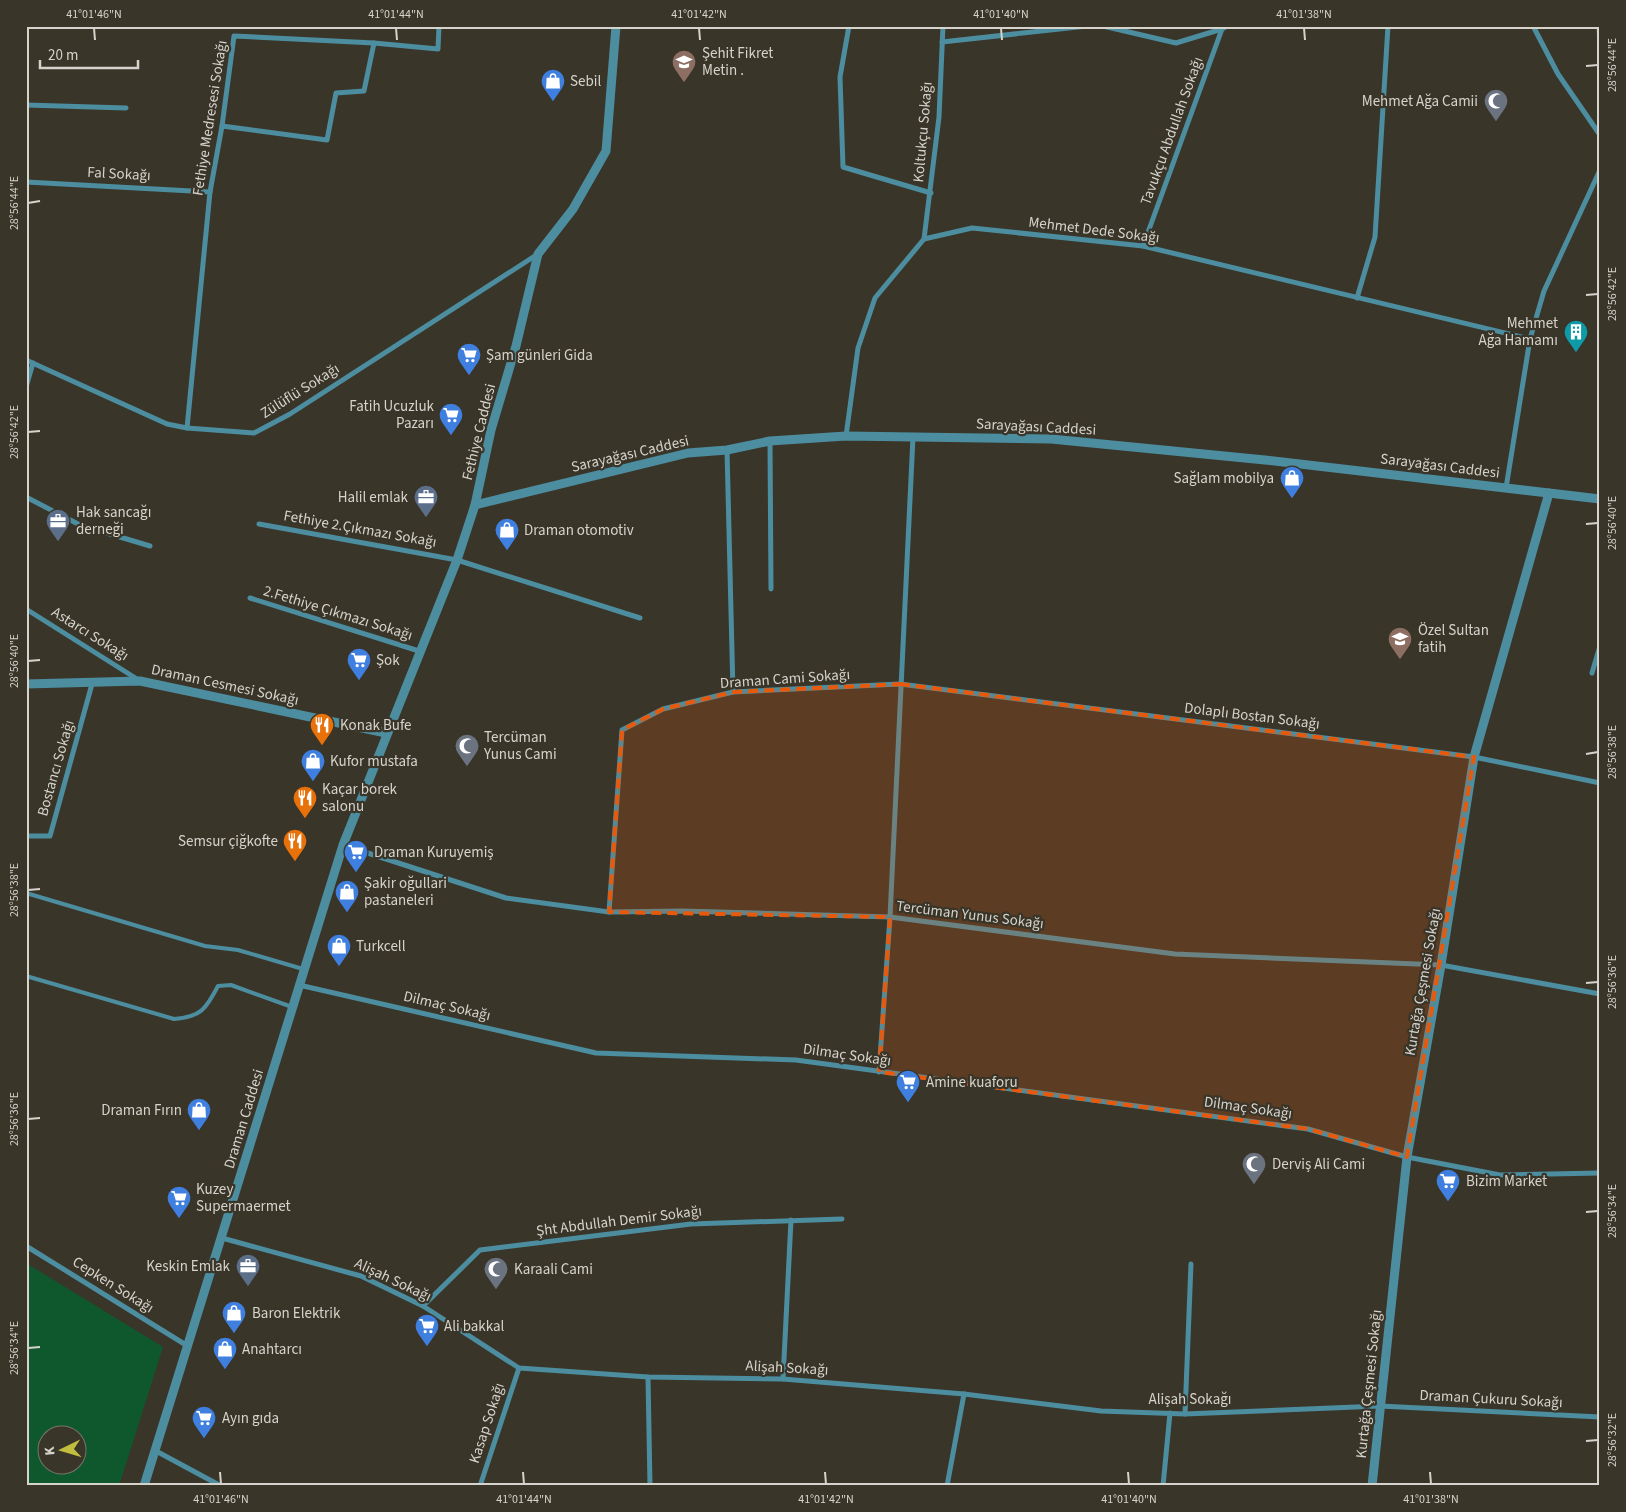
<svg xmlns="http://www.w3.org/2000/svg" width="1626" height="1512" font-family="'Source Sans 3',sans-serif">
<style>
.green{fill:#0f582d;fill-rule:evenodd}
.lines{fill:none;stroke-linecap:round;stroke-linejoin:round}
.service{stroke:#4c8ea0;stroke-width:4}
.minor{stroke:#4c8ea0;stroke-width:5}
.tertiary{stroke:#4c8ea0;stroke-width:9}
.marked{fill:#e8590c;fill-opacity:0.2;stroke:#e8590c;stroke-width:4;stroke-dasharray:10 6;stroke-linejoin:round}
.ticks{fill:none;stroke:#d6d3cc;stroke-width:2}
.labels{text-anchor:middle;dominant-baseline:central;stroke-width:4.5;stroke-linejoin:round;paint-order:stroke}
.poi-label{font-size:15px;fill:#d6d3cc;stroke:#3a3529;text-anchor:start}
.street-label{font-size:15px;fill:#d6d3cc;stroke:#3a3529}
.neatline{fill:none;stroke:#d6d3cc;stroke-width:2}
.ticks-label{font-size:12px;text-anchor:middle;fill:#d6d3cc}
</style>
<rect width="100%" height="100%" fill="#3a3529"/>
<path class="green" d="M 26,1263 L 163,1347 L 119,1486 L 26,1486 ZM 48,1434 L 78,1434 L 78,1464 L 48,1464 Z"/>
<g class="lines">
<g class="service">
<polyline points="26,893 205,946 238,950 303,969"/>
<path d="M 26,976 L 174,1019 C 201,1017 206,1009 218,986 L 231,985 L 292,1007"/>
</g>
<g class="minor">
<polyline points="849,26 840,77 843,167 931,193"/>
<polyline points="1103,26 1176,43 1222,29"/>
<polyline points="1533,26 1558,74 1600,135"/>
<polyline points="1599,26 1600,45"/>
<polyline points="942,42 1087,26"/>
<polyline points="26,105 126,108"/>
<polyline points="222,126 327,140 336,93 364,91 374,43"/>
<polyline points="26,182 210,192"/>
<polyline points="924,239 939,117 943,26"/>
<polyline points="1143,246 1222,29 1227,26"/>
<polyline points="1357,298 1375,237 1388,26"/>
<polyline points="26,360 167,424 187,428 254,433 290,414 538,254"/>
<polyline points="26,387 33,363"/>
<polyline points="187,428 210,192 222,126 234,36 374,43 438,49 439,26"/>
<polyline points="846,436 858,348 875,298 924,239 972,228 1143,246 1530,339"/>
<polyline points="770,441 771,589"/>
<polyline points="727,450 733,692"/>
<polyline points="1506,488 1530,339 1544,291 1600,170"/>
<polyline points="26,497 80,525 150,546"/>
<polyline points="259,524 457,560 640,618"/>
<polyline points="250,598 419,651"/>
<polyline points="26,609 137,679"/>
<polyline points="1592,673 1600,646"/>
<polyline points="26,836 50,836 92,684"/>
<polyline points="343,845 506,898 609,912 682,911 890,917 1175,954 1441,965 1600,994"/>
<polyline points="609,912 622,730 663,709 733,692 900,684 1474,757 1600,783"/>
<polyline points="299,985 596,1053 796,1060 1308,1129 1407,1157 1500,1175 1600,1173"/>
<polyline points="879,1072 890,917 913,437"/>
<polyline points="222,1238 361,1276 423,1306 519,1368 648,1377 783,1379 964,1394 1101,1411 1185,1414 1380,1406 1600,1417"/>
<polyline points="26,1246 186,1345"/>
<polyline points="423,1306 480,1250 691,1224 842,1219"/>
<polyline points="648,1377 650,1486"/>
<polyline points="783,1379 791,1220"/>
<polyline points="1185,1414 1191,1264"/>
<polyline points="156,1451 221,1486"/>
<polyline points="480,1486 519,1368"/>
<polyline points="947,1486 964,1394"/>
<polyline points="1163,1486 1170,1413"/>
</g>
<g class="tertiary">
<polyline points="475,505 688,453 727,450 770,441 846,436 1051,439 1265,460 1600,499"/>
<polyline points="26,684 140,681 386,733"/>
<polyline points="144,1486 343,845 457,560 475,505 491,430 516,346 538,254 573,209 606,151 616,26"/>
<polyline points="1372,1486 1407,1157 1441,965 1474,757 1549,493"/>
</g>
</g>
<path class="marked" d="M 900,684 L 1474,757 L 1407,1157 L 1308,1129 L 879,1072 L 890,917 L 609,912 L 622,730 L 663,709 L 733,692 Z"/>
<path class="ticks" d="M 94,28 L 95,40M 396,28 L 397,40M 699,28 L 700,40M 1001,28 L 1002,40M 1304,28 L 1305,40M 1586,66 L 1598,65M 28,203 L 40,201M 1586,295 L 1598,294M 28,432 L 40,431M 1586,524 L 1598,523M 28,661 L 40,660M 1586,754 L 1598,752M 28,890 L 40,889M 1586,983 L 1598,982M 28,1119 L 40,1118M 1586,1212 L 1598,1211M 28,1348 L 40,1347M 1586,1441 L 1598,1440M 220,1472 L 221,1484M 523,1472 L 524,1484M 825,1472 L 826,1484M 1128,1472 L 1129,1484M 1430,1472 L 1431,1484"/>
<defs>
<symbol id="school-pin" viewBox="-11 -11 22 30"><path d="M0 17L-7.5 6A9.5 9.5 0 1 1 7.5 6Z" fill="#8d6e63" stroke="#3a3529"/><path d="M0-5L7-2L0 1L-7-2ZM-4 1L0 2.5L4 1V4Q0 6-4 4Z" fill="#fff"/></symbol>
<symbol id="shop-pin" viewBox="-11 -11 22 30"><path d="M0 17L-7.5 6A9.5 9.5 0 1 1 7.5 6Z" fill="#3f7fe0" stroke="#3a3529"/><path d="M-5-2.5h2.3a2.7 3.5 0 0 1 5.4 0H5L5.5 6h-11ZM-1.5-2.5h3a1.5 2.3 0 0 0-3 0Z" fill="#fff"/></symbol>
<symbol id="mosque-pin" viewBox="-11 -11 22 30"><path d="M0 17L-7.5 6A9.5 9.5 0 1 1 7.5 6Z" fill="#6b7280" stroke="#3a3529"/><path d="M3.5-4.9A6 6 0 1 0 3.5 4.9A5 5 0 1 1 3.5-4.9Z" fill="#fff"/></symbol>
<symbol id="building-pin" viewBox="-11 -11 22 30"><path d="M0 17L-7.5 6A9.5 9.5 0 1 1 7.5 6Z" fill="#0f9aa8" stroke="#3a3529"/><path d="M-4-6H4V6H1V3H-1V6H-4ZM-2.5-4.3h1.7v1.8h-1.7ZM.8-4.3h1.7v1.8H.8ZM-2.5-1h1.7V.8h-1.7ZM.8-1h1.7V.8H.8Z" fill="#fff"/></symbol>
<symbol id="supermarket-pin" viewBox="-11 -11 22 30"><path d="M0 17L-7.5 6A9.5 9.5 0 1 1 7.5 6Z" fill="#3f7fe0" stroke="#3a3529"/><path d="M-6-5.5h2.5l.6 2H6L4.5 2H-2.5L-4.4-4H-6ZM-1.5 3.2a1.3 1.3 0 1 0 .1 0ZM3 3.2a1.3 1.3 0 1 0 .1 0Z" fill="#fff"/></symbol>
<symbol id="office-pin" viewBox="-11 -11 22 30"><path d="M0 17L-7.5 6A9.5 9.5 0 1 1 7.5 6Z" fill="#5c6f8a" stroke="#3a3529"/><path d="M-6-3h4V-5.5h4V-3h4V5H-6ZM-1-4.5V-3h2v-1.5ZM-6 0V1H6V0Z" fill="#fff"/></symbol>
<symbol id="restaurant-pin" viewBox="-11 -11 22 30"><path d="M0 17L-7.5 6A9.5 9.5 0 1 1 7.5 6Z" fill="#e8710a" stroke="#3a3529"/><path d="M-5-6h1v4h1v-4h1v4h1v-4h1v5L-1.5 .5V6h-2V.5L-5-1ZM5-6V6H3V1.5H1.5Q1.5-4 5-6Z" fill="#fff"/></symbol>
</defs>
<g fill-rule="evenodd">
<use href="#school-pin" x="670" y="48" width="28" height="38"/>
<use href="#shop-pin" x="539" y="67" width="28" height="38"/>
<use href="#mosque-pin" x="1482" y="87" width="28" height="38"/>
<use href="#building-pin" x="1562" y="318" width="28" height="38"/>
<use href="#supermarket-pin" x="455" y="341" width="28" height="38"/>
<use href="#supermarket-pin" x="437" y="401" width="28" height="38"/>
<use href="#shop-pin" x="1278" y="464" width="28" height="38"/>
<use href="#office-pin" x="412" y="483" width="28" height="38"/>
<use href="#office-pin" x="44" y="507" width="28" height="38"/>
<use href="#shop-pin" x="493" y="516" width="28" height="38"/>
<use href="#school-pin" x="1386" y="625" width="28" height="38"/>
<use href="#supermarket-pin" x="345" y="646" width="28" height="38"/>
<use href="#restaurant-pin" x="308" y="711" width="28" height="38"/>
<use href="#mosque-pin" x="453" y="732" width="28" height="38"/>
<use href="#shop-pin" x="299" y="747" width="28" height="38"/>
<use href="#restaurant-pin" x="291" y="784" width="28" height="38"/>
<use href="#restaurant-pin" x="281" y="827" width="28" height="38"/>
<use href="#supermarket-pin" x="342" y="838" width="28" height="38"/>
<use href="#shop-pin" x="333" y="878" width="28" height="38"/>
<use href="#shop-pin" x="325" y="932" width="28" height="38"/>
<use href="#supermarket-pin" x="894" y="1068" width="28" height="38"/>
<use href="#shop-pin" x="185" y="1096" width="28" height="38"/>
<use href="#mosque-pin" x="1240" y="1150" width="28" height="38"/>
<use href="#supermarket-pin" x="1434" y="1167" width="28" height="38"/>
<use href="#supermarket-pin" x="165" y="1184" width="28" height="38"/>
<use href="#office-pin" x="234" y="1252" width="28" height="38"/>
<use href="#mosque-pin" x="482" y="1255" width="28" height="38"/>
<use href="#shop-pin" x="220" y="1299" width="28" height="38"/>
<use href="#supermarket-pin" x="413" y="1312" width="28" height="38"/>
<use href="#shop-pin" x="211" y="1335" width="28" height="38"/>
<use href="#supermarket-pin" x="190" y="1404" width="28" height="38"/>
</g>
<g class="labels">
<g class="poi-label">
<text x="702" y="53">Şehit Fikret<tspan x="702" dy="17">Metin .</tspan></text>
<text x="570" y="81">Sebil</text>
<text x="1478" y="101" text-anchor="end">Mehmet Ağa Camii</text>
<text x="1558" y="323" text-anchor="end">Mehmet<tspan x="1558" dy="17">Ağa Hamamı</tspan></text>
<text x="486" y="355">Şam günleri Gida</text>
<text x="434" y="406" text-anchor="end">Fatih Ucuzluk<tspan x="434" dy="17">Pazarı</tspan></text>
<text x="1274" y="478" text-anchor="end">Sağlam mobilya</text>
<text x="408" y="497" text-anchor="end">Halil emlak</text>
<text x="76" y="512">Hak sancağı<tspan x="76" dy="17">derneği</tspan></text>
<text x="524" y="530">Draman otomotiv</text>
<text x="1418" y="630">Özel Sultan<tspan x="1418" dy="17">fatih</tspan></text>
<text x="376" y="660">Şok</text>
<text x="340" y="725">Konak Bufe</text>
<text x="484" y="737">Tercüman<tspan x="484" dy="17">Yunus Cami</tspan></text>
<text x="330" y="761">Kufor mustafa</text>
<text x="322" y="789">Kaçar borek<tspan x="322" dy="17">salonu</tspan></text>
<text x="278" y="841" text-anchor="end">Semsur çiğkofte</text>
<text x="374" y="852">Draman Kuruyemiş</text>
<text x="364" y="883">Şakir oğullari<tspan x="364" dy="17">pastaneleri</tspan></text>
<text x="356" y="946">Turkcell</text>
<text x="926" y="1082">Amine kuaforu</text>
<text x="182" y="1110" text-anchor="end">Draman Fırın</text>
<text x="1272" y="1164">Derviş Ali Cami</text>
<text x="1466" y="1181">Bizim Market</text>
<text x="196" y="1189">Kuzey<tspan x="196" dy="17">Supermaermet</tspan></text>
<text x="230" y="1266" text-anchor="end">Keskin Emlak</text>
<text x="514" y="1269">Karaali Cami</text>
<text x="252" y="1313">Baron Elektrik</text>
<text x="444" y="1326">Ali bakkal</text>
<text x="242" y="1349">Anahtarcı</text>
<text x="222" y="1418">Ayın gıda</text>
</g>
<g class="street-label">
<text transform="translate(210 118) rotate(-81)">Fethiye Medresesi Sokağı</text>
<text transform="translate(1172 131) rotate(-70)">Tavukçu Abdullah Sokağı</text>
<text transform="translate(923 132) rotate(-85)">Koltukçu Sokağı</text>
<text transform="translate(119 174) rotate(3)">Fal Sokağı</text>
<text transform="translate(1094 230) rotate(7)">Mehmet Dede Sokağı</text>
<text transform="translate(300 391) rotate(-32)">Zülüflü Sokağı</text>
<text transform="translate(1036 427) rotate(3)">Sarayağası Caddesi</text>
<text transform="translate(479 432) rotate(-76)">Fethiye Caddesi</text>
<text transform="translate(630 454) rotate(-13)">Sarayağası Caddesi</text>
<text transform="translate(1440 466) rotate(7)">Sarayağası Caddesi</text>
<text transform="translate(360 529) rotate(10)">Fethiye 2.Çıkmazı Sokağı</text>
<text transform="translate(338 613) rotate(17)">2.Fethiye Çıkmazı Sokağı</text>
<text transform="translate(90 634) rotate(32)">Astarcı Sokağı</text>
<text transform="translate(785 679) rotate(-4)">Draman Cami Sokağı</text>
<text transform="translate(225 685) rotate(12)">Draman Cesmesi Sokağı</text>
<text transform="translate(1252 716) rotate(7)">Dolaplı Bostan Sokağı</text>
<text transform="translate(56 768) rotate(-74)">Bostancı Sokağı</text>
<text transform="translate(970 915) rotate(7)">Tercüman Yunus Sokağı</text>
<text transform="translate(1423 982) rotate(-80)">Kurtağa Çeşmesi Sokağı</text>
<text transform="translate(447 1006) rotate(13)">Dilmaç Sokağı</text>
<text transform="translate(847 1055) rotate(8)">Dilmaç Sokağı</text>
<text transform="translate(1248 1108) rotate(8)">Dilmaç Sokağı</text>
<text transform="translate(244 1119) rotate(-73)">Draman Caddesi</text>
<text transform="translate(619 1221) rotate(-7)">Şht Abdullah Demir Sokağı</text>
<text transform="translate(393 1280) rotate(25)">Alişah Sokağı</text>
<text transform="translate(113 1285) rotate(32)">Cepken Sokağı</text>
<text transform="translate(787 1368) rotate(3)">Alişah Sokağı</text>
<text transform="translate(1369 1384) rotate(-84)">Kurtağa Çeşmesi Sokağı</text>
<text x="1190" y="1399">Alişah Sokağı</text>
<text transform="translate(1491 1399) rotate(3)">Draman Çukuru Sokağı</text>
<text transform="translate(487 1423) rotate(-72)">Kasap Sokağı</text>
</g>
</g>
<rect width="1626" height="1512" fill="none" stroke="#3a3529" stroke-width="55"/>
<g transform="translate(62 1450) rotate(265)"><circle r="24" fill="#3a3529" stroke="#78746a"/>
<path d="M0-4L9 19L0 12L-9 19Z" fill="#c2bd3f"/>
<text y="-8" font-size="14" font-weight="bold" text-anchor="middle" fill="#d6d3cc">K</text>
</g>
<path d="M40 60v8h98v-8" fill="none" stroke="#d6d3cc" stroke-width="2.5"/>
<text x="48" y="60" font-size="15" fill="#d6d3cc" stroke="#3a3529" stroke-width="4" paint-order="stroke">20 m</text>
<rect x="28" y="28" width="1570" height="1456" class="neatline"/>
<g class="ticks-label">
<text x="94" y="18">41°01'46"N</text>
<text x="396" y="18">41°01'44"N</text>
<text x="699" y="18">41°01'42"N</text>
<text x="1001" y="18">41°01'40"N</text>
<text x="1304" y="18">41°01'38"N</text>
<text transform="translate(1612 65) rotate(-90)" y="4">28°56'44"E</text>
<text transform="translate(14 203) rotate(-90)" y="4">28°56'44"E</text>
<text transform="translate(1612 294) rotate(-90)" y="4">28°56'42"E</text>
<text transform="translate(14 432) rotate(-90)" y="4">28°56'42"E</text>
<text transform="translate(1612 523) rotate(-90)" y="4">28°56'40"E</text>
<text transform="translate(14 661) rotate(-90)" y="4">28°56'40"E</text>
<text transform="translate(1612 752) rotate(-90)" y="4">28°56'38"E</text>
<text transform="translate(14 890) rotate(-90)" y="4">28°56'38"E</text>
<text transform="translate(1612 982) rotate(-90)" y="4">28°56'36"E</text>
<text transform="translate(14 1119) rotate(-90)" y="4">28°56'36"E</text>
<text transform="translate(1612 1211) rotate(-90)" y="4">28°56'34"E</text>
<text transform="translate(14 1348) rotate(-90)" y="4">28°56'34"E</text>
<text transform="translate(1612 1440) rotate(-90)" y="4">28°56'32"E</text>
<text x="221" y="1503">41°01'46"N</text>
<text x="524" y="1503">41°01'44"N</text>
<text x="826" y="1503">41°01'42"N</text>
<text x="1129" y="1503">41°01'40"N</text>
<text x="1431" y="1503">41°01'38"N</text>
</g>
</svg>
